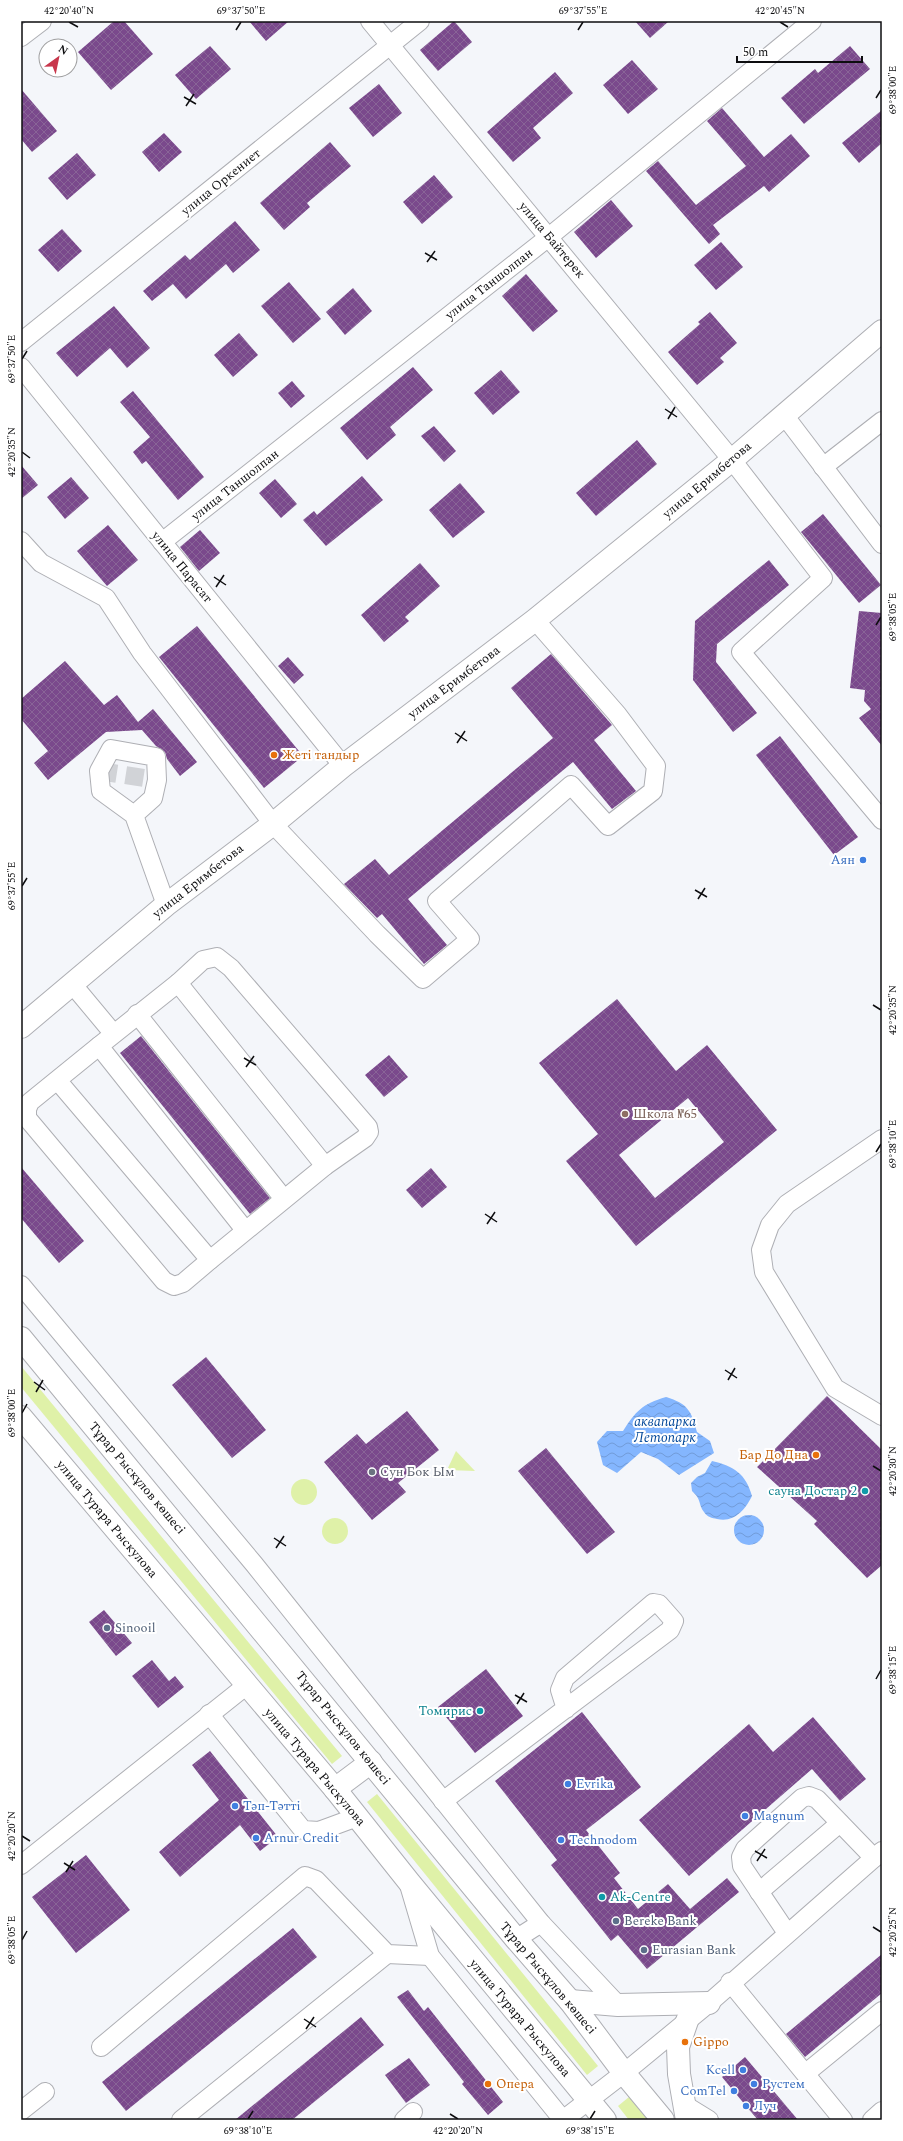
<svg xmlns="http://www.w3.org/2000/svg" width="903" height="2141" font-family="Spectral,serif">
<style>
.grass{fill:#dff1a8}
.water{fill:url(#water-waves)}
.building{fill:url(#building-cross-hatch);fill-rule:evenodd}
.lines{fill:none;stroke-linecap:round;stroke-linejoin:round}
.minor-tunnel{stroke:#d1d3d7;stroke-width:18;stroke-dasharray:18 9;stroke-linecap:butt}
.minor-casing{stroke:#aeafb4;stroke-width:20}
.major-casing{stroke:#aeafb4;stroke-width:24}
.minor{stroke:#fff;stroke-width:18}
.major{stroke:#fff;stroke-width:22}
.ticks{fill:none;stroke:#0d0d0f;stroke-width:1.5}
.food-dot{fill:#e8710a;stroke:#fff;stroke-width:1.5}
.shop-dot{fill:#3f7fe0;stroke:#fff;stroke-width:1.5}
.education-dot{fill:#8d6e63;stroke:#fff;stroke-width:1.5}
.worship-dot{fill:#6b7280;stroke:#fff;stroke-width:1.5}
.culture-dot{fill:#0f9aa8;stroke:#fff;stroke-width:1.5}
.service-dot{fill:#5c6f8a;stroke:#fff;stroke-width:1.5}
.labels{text-anchor:middle;dominant-baseline:central;stroke-width:4;stroke-linejoin:round;paint-order:stroke}
.street-label{font-size:13px;fill:#0d0d0f;stroke:#fff}
.food-label{font-size:13px;fill:#c56008;stroke:#fff;text-anchor:start}
.shop-label{font-size:13px;fill:#366cbe;stroke:#fff;text-anchor:start}
.education-label{font-size:13px;fill:#785e54;stroke:#fff;text-anchor:start}
.worship-label{font-size:13px;fill:#5b616d;stroke:#fff;text-anchor:start}
.culture-label{font-size:13px;fill:#0d838f;stroke:#fff;text-anchor:end}
.service-label{font-size:13px;fill:#4e5e75;stroke:#fff;text-anchor:start}
.water-label{font-size:14px;font-style:italic;fill:#034899;stroke:#fff}
.neatline{fill:none;stroke:#0d0d0f;stroke-width:1.5}
.ticks-label{font-size:10px;text-anchor:middle;fill:#0d0d0f}
</style>
<defs>
<pattern id="water-waves" width="16" height="10" patternUnits="userSpaceOnUse"><rect width="16" height="10" fill="#84b6fe"/><path d="M0 5q4-4 8 0t8 0" fill="none" stroke="#719bd8"/></pattern>
<pattern id="building-cross-hatch" width="8" height="8" patternUnits="userSpaceOnUse"><rect width="8" height="8" fill="#7a498c"/><path d="M0 0l8 8M0 8l8-8" fill="none" stroke="#896497"/></pattern>
</defs>
<rect width="100%" height="100%" fill="#f4f6fa"/>
<g class="grass">
<polygon points="21,1366 342,1756 332,1764 21,1387"/>
<polygon points="456,1451 475,1471 447,1470"/>
<circle cx="304" cy="1492" r="13"/>
<circle cx="335" cy="1531" r="13"/>
<polygon points="377,1794 598,2066 587,2075 367,1802"/>
<polygon points="629,2097 648,2120 629,2120 618,2106"/>
</g>
<g class="water">
<path d="M 666,1397 C 688,1404 691,1410 697,1432 L 710,1441 L 714,1453 L 679,1475 L 658,1459 L 641,1452 L 617,1473 L 603,1465 L 597,1442 L 607,1431 L 623,1431 C 636,1411 642,1404 666,1397 Z"/>
<path d="M 712,1461 C 734,1466 746,1474 752,1496 C 745,1510 734,1523 717,1519 C 712,1518 707,1517 704,1512 C 698,1504 702,1500 692,1491 L 691,1483 L 697,1477 L 705,1473 Z"/>
<circle cx="749" cy="1530" r="15"/>
</g>
<g class="building">
<polygon points="114,21 124,21 153,54 111,90 78,52"/>
<polygon points="249,21 289,21 266,41"/>
<polygon points="454,21 472,42 438,71 420,50"/>
<polygon points="635,21 669,21 650,38"/>
<polygon points="210,46 231,69 196,99 175,75"/>
<polygon points="850,46 870,69 804,124 781,98 815,69 818,73"/>
<polygon points="632,60 658,89 628,114 603,85"/>
<polygon points="555,72 573,93 533,128 541,138 513,162 487,132"/>
<polygon points="379,84 402,113 373,137 349,108"/>
<polygon points="21,89 57,131 32,152 21,139"/>
<polygon points="722,108 764,157 791,134 810,156 769,192 764,186 713,225 720,234 709,244 646,171 658,161 696,205 746,166 707,121"/>
<polygon points="882,110 882,143 859,163 842,143"/>
<polygon points="164,133 182,152 159,172 142,152"/>
<polygon points="330,142 351,166 307,203 310,207 284,230 260,203"/>
<polygon points="77,153 96,175 67,200 48,178"/>
<polygon points="434,175 453,197 422,224 403,202"/>
<polygon points="611,200 633,226 596,258 574,232"/>
<polygon points="235,221 260,250 233,273 226,264 186,299 173,284 152,301 143,291 185,255 190,260"/>
<polygon points="62,229 82,251 58,272 38,250"/>
<polygon points="721,242 743,267 716,290 694,265"/>
<polygon points="526,274 558,311 533,332 502,296"/>
<polygon points="289,282 321,319 293,343 261,306"/>
<polygon points="353,288 372,311 345,335 326,312"/>
<polygon points="114,306 150,348 127,368 110,348 77,377 56,353"/>
<polygon points="710,312 737,343 720,358 724,362 697,385 668,352 700,324 698,322"/>
<polygon points="239,333 258,355 233,377 214,355"/>
<polygon points="413,367 433,390 390,427 396,435 367,460 340,428"/>
<polygon points="501,370 520,392 493,415 474,393"/>
<polygon points="292,381 305,396 291,408 278,393"/>
<polygon points="133,391 204,477 178,500 146,461 142,464 133,452 150,437 120,402"/>
<polygon points="434,426 456,451 444,462 421,436"/>
<polygon points="637,440 657,464 596,516 576,493"/>
<polygon points="21,465 38,485 21,499"/>
<polygon points="362,476 383,500 326,546 303,520 314,511 317,515"/>
<polygon points="71,477 89,498 65,519 47,497"/>
<polygon points="275,479 297,504 281,518 259,493"/>
<polygon points="460,483 485,512 453,538 429,510"/>
<polygon points="823,514 881,585 859,603 801,532"/>
<polygon points="108,525 138,560 107,586 77,551"/>
<polygon points="200,530 220,553 199,571 180,547"/>
<polygon points="769,560 789,585 717,644 716,662 757,713 733,732 693,680 695,621"/>
<polygon points="420,563 440,586 405,617 409,621 384,642 361,615"/>
<polygon points="859,611 882,613 882,746 859,718 871,709 864,701 865,690 850,688"/>
<polygon points="197,626 303,756 264,788 159,657"/>
<polygon points="551,654 612,725 594,740 636,791 612,809 573,762 408,899 447,945 424,964 382,914 377,918 344,884 375,859 389,875 553,738 511,688"/>
<polygon points="288,657 304,675 294,684 278,666"/>
<polygon points="65,661 104,705 117,695 138,722 153,709 197,762 180,776 167,759 165,752 156,746 142,730 106,732 48,780 34,763 48,751 21,719 21,699"/>
<polygon points="780,736 858,837 834,855 756,755"/>
<path d="M 617,999 L 676,1071 L 707,1045 L 777,1130 L 636,1246 L 566,1161 L 598,1134 L 539,1063 ZM 688,1098 L 724,1142 L 655,1198 L 619,1155 Z"/>
<polygon points="141,1036 270,1198 250,1214 120,1053"/>
<polygon points="389,1055 408,1077 384,1097 365,1075"/>
<polygon points="21,1167 84,1241 59,1263 21,1218"/>
<polygon points="431,1168 447,1187 422,1208 406,1190"/>
<polygon points="206,1357 266,1430 232,1458 172,1385"/>
<polygon points="827,1396 882,1450 882,1565 867,1578 814,1524 817,1521 757,1467"/>
<polygon points="407,1411 439,1450 398,1483 406,1492 372,1520 324,1462 357,1434 366,1444"/>
<polygon points="546,1448 615,1532 587,1554 518,1471"/>
<polygon points="104,1610 132,1643 116,1656 89,1622"/>
<polygon points="152,1660 169,1681 175,1676 184,1687 158,1708 132,1676"/>
<polygon points="486,1669 523,1716 475,1753 438,1707"/>
<polygon points="582,1712 641,1787 586,1830 620,1873 614,1878 638,1909 668,1884 690,1909 727,1878 739,1892 647,1969 618,1935 611,1941 551,1865 557,1860 495,1781"/>
<polygon points="813,1717 866,1779 840,1801 812,1769 689,1876 639,1820 749,1724 773,1752"/>
<polygon points="210,1751 278,1837 260,1851 240,1825 180,1877 159,1852 219,1800 192,1765"/>
<polygon points="86,1855 130,1910 76,1953 32,1897"/>
<polygon points="293,1928 317,1957 126,2111 102,2082"/>
<polygon points="882,1954 882,1993 805,2057 786,2034"/>
<polygon points="408,1990 424,2011 428,2007 503,2102 488,2115 462,2084 464,2082 397,1997"/>
<polygon points="361,2017 384,2045 292,2120 235,2120"/>
<polygon points="745,2057 798,2120 758,2120 746,2106 722,2077"/>
<polygon points="409,2058 430,2085 406,2103 385,2075"/>
</g>
<g class="lines">
<polyline class="minor-tunnel" points="99,771 157,780"/>
<defs>
<g id="minor">
<polyline points="370,21 732,460 823,578 741,652 882,820"/>
<polyline points="21,37 42,21"/>
<polyline points="21,342 420,21"/>
<polyline points="21,367 343,766"/>
<polyline points="784,415 882,544"/>
<polyline points="823,467 882,421"/>
<polyline points="21,541 41,563 106,598 142,653 273,824 377,934 423,979 470,939 437,901 571,785 608,826 653,791 656,766 617,714 535,620"/>
<polyline points="162,542 550,236 812,21"/>
<polyline points="134,815 153,798 157,780 156,757 111,749 99,771 101,791 134,815 166,905"/>
<polyline points="178,983 325,1166"/>
<polyline points="73,985 113,1033"/>
<polyline points="137,1014 284,1199"/>
<polyline points="57,1080 210,1260 183,1283 174,1286 164,1281 27,1118 27,1109 30,1102 99,1046"/>
<polyline points="882,1139 787,1204 770,1225 761,1250 764,1272 835,1388 882,1416"/>
<polyline points="210,1260 325,1166 365,1138 369,1132 368,1127 231,968 217,957 203,960 178,983 99,1046 245,1230"/>
<polyline points="21,1285 254,1564 541,1923 618,2005"/>
<polyline points="209,1714 303,1830 319,1831 357,1817"/>
<polyline points="443,1801 670,1630 674,1621 659,1604 653,1603 565,1678 560,1690 566,1709"/>
<polyline points="21,1865 247,1685"/>
<polyline points="409,1885 430,1956 563,2120"/>
<polyline points="759,1892 840,1823"/>
<polyline points="787,1933 742,1866 741,1857 745,1849 802,1798 809,1796 817,1799 874,1858"/>
<polyline points="516,1939 541,1923"/>
<polyline points="730,1982 843,2120"/>
<polyline points="101,2047 305,1876 316,1880 387,1954 430,1956"/>
<polyline points="806,2073 882,2011"/>
<polyline points="683,2104 709,2120"/>
<polyline points="21,2111 45,2092"/>
<polyline points="181,2120 387,1954"/>
<polyline points="404,2120 413,2112"/>
<polyline points="563,2120 624,2073 709,2003 882,1851"/>
<polyline points="872,2120 882,2111"/>
</g>
<g id="major">
<polyline points="21,1027 166,905 273,824 343,766 535,620 732,460 882,331"/>
<polyline points="21,1338 516,1939 570,2001 624,2073 663,2120"/>
<polyline points="21,1417 335,1789 409,1882 605,2120"/>
<polyline points="335,1789 371,1762"/>
<polyline points="570,2001 618,2005 709,2003"/>
<polyline points="687,2120 679,2074 678,2047 687,2021"/>
</g>
</defs>
<use href="#minor" class="minor-casing"/>
<use href="#major" class="major-casing"/>
<use href="#minor" class="minor"/>
<use href="#major" class="major"/>
</g>
<path class="ticks" d="M 69,22 L 78,27M 780,22 L 788,27M 236,30 L 241,22M 578,30 L 583,22M 184,97 L 196,104M 876,98 L 881,90M 186,106 L 194,94M 425,253 L 437,260M 427,262 L 435,251M 22,359 L 27,351M 665,409 L 677,417M 668,419 L 675,407M 22,452 L 30,458M 214,577 L 226,585M 216,587 L 224,575M 876,625 L 881,617M 455,733 L 467,741M 457,743 L 465,731M 22,886 L 27,878M 695,890 L 707,897M 698,899 L 705,888M 873,1005 L 881,1010M 244,1058 L 256,1065M 246,1067 L 254,1056M 876,1152 L 881,1144M 485,1214 L 497,1222M 487,1224 L 495,1212M 725,1370 L 737,1378M 728,1380 L 735,1368M 34,1382 L 45,1390M 36,1392 L 43,1380M 22,1413 L 27,1404M 873,1466 L 881,1471M 274,1538 L 286,1546M 276,1548 L 284,1536M 876,1679 L 881,1670M 515,1695 L 527,1702M 517,1704 L 524,1693M 22,1836 L 30,1841M 755,1851 L 767,1858M 757,1861 L 765,1849M 64,1863 L 75,1870M 66,1872 L 73,1861M 873,1927 L 881,1932M 22,1940 L 27,1931M 304,2019 L 316,2027M 306,2029 L 314,2017M 450,2114 L 458,2119M 248,2119 L 253,2111M 590,2119 L 595,2111"/>
<g class="food-dot">
<circle cx="274" cy="755" r="4"/>
<circle cx="816" cy="1455" r="4"/>
<circle cx="685" cy="2042" r="4"/>
<circle cx="488" cy="2084" r="4"/>
</g>
<g class="shop-dot">
<circle cx="863" cy="860" r="4"/>
<circle cx="568" cy="1784" r="4"/>
<circle cx="235" cy="1806" r="4"/>
<circle cx="745" cy="1816" r="4"/>
<circle cx="256" cy="1838" r="4"/>
<circle cx="561" cy="1840" r="4"/>
<circle cx="743" cy="2070" r="4"/>
<circle cx="754" cy="2084" r="4"/>
<circle cx="734" cy="2091" r="4"/>
<circle cx="746" cy="2106" r="4"/>
</g>
<circle class="education-dot" cx="625" cy="1114" r="4"/>
<circle class="worship-dot" cx="372" cy="1472" r="4"/>
<g class="culture-dot">
<circle cx="865" cy="1491" r="4"/>
<circle cx="480" cy="1711" r="4"/>
<circle cx="602" cy="1897" r="4"/>
</g>
<g class="service-dot">
<circle cx="107" cy="1628" r="4"/>
<circle cx="616" cy="1921" r="4"/>
<circle cx="644" cy="1950" r="4"/>
</g>
<g class="labels">
<g class="street-label">
<text transform="translate(221 182) rotate(-39)">улица Оркениет</text>
<text transform="translate(552 240) rotate(50)">улица Байтерек</text>
<text transform="translate(489 284) rotate(-38)">улица Таншолпан</text>
<text transform="translate(707 480) rotate(-40)">улица Еримбетова</text>
<text transform="translate(235 485) rotate(-38)">улица Таншолпан</text>
<text transform="translate(182 567) rotate(51)">улица Парасат</text>
<text transform="translate(454 682) rotate(-37)">улица Еримбетова</text>
<text transform="translate(198 881) rotate(-38)">улица Еримбетова</text>
<text transform="translate(137 1478) rotate(50)">Тұрар Рыскұлов көшесі</text>
<text transform="translate(107 1519) rotate(50)">улица Турара Рыскулова</text>
<text transform="translate(343 1728) rotate(51)">Тұрар Рыскұлов көшесі</text>
<text transform="translate(315 1767) rotate(50)">улица Турара Рыскулова</text>
<text transform="translate(548 1978) rotate(50)">Тұрар Рыскұлов көшесі</text>
<text transform="translate(520 2018) rotate(50)">улица Турара Рыскулова</text>
</g>
<g class="food-label">
<text x="282" y="755">Жеті тандыр</text>
<text x="808" y="1455" text-anchor="end">Бар До Дна</text>
<text x="693" y="2042">Gippo</text>
<text x="496" y="2084">Опера</text>
</g>
<g class="shop-label">
<text x="855" y="860" text-anchor="end">Аян</text>
<text x="576" y="1784">Evrika</text>
<text x="243" y="1806">Тәп-Тәтті</text>
<text x="753" y="1816">Magnum</text>
<text x="264" y="1838">Arnur Credit</text>
<text x="569" y="1840">Technodom</text>
<text x="735" y="2070" text-anchor="end">Kcell</text>
<text x="762" y="2084">Рустем</text>
<text x="726" y="2091" text-anchor="end">ComTel</text>
<text x="754" y="2106">Луч</text>
</g>
<g class="education-label">
<text x="633" y="1114">Школа №65</text>
</g>
<g class="worship-label">
<text x="380" y="1472">Сун Бок Ым</text>
</g>
<g class="culture-label">
<text x="857" y="1491">сауна Достар 2</text>
<text x="472" y="1711">Томирис</text>
<text x="610" y="1897" text-anchor="start">Ak-Centre</text>
</g>
<g class="service-label">
<text x="115" y="1628">Sinooil</text>
<text x="624" y="1921">Bereke Bank</text>
<text x="652" y="1950">Eurasian Bank</text>
</g>
<g class="water-label">
<text x="665" y="1421">аквапарка<tspan x="665" dy="16">Летопарк</tspan></text>
</g>
</g>
<rect width="903" height="2141" fill="none" stroke="#ffffff" stroke-width="44"/>
<g transform="translate(58 58) rotate(33)"><circle r="19" fill="#ffffff" stroke="#9e9e9f"/>
<path d="M0-3L7 15L0 10L-7 15Z" fill="#c8374c"/>
<text y="-6" font-size="11" font-weight="bold" text-anchor="middle" fill="#0d0d0f">N</text>
</g>
<path d="M737 56v6h125v-6" fill="none" stroke="#0d0d0f" stroke-width="2"/>
<text x="743" y="56" font-size="12" fill="#0d0d0f" stroke="#ffffff" stroke-width="3" paint-order="stroke">50 m</text>
<rect x="22" y="22" width="859" height="2097" class="neatline"/>
<g class="ticks-label">
<text x="69" y="14">42°20'40"N</text>
<text x="241" y="14">69°37'50"E</text>
<text x="583" y="14">69°37'55"E</text>
<text x="780" y="14">42°20'45"N</text>
<text transform="translate(892 90) rotate(-90)" y="4">69°38'00"E</text>
<text transform="translate(11 359) rotate(-90)" y="4">69°37'50"E</text>
<text transform="translate(11 452) rotate(-90)" y="4">42°20'35"N</text>
<text transform="translate(892 617) rotate(-90)" y="4">69°38'05"E</text>
<text transform="translate(11 886) rotate(-90)" y="4">69°37'55"E</text>
<text transform="translate(892 1010) rotate(-90)" y="4">42°20'35"N</text>
<text transform="translate(892 1144) rotate(-90)" y="4">69°38'10"E</text>
<text transform="translate(11 1413) rotate(-90)" y="4">69°38'00"E</text>
<text transform="translate(892 1471) rotate(-90)" y="4">42°20'30"N</text>
<text transform="translate(892 1670) rotate(-90)" y="4">69°38'15"E</text>
<text transform="translate(11 1836) rotate(-90)" y="4">42°20'20"N</text>
<text transform="translate(892 1932) rotate(-90)" y="4">42°20'25"N</text>
<text transform="translate(11 1940) rotate(-90)" y="4">69°38'05"E</text>
<text x="248" y="2134">69°38'10"E</text>
<text x="458" y="2134">42°20'20"N</text>
<text x="590" y="2134">69°38'15"E</text>
</g>
</svg>
